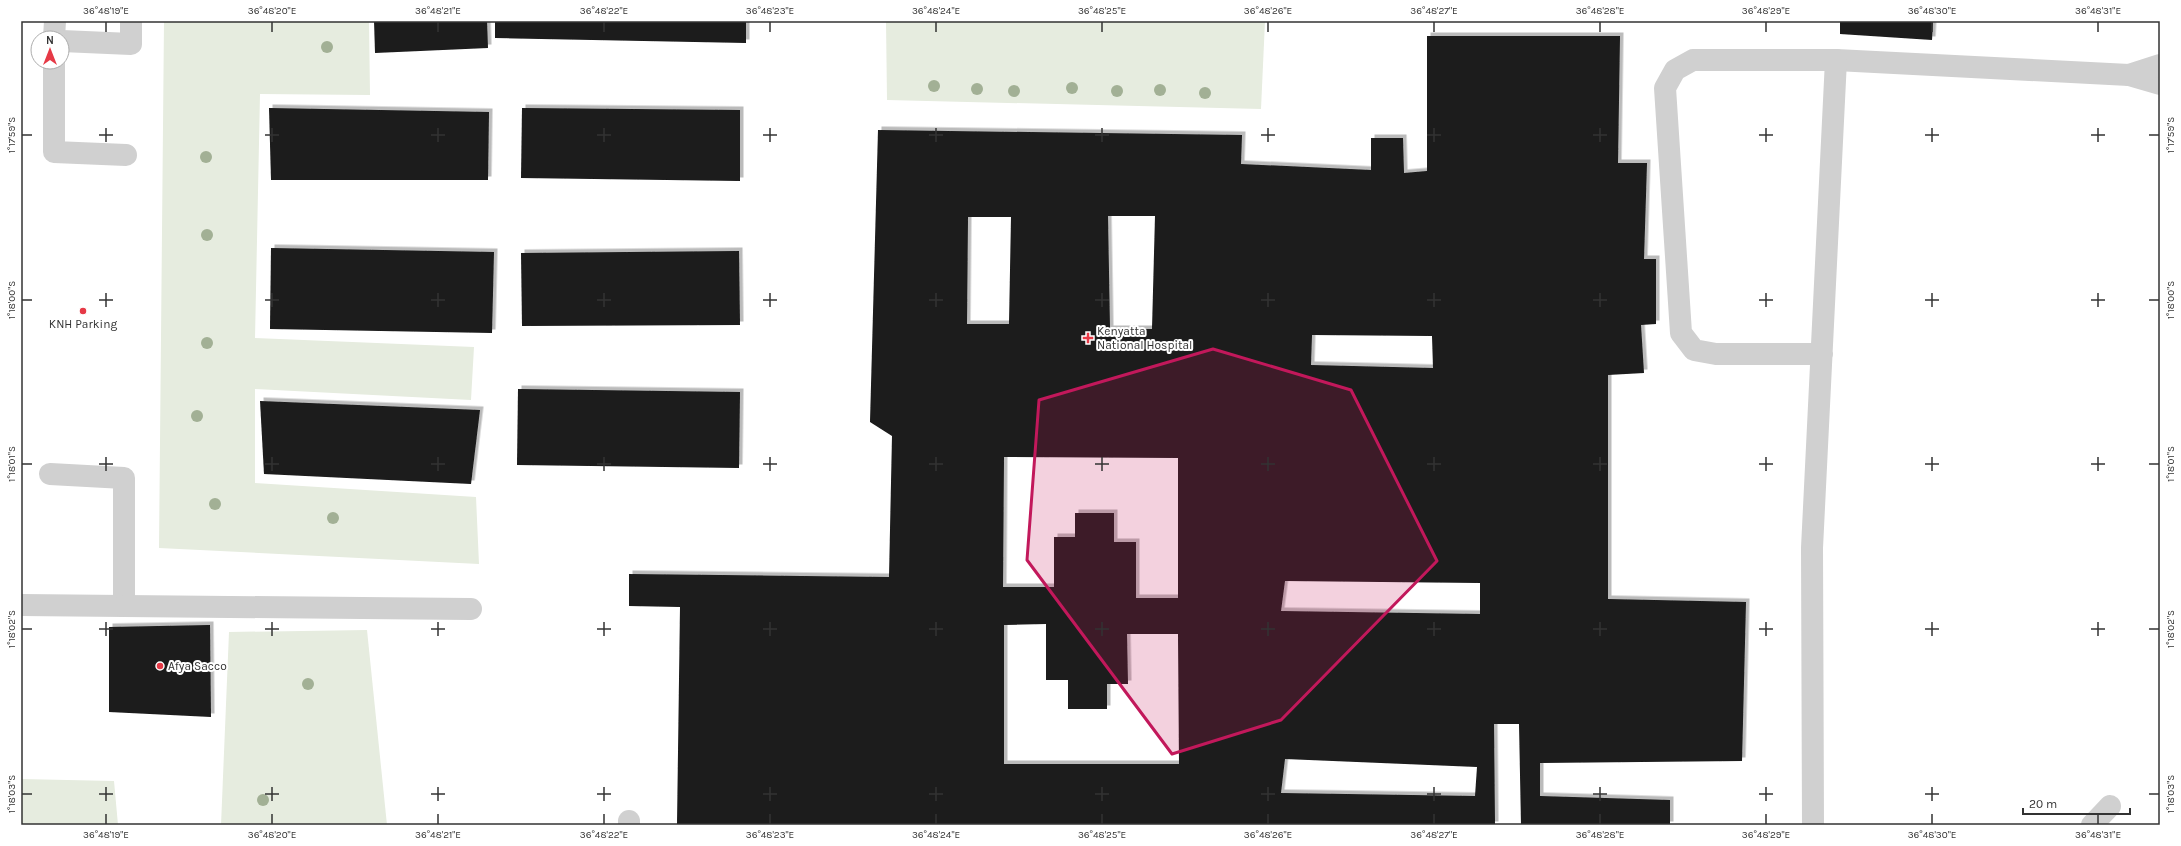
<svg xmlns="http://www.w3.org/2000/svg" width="2181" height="846" font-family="Karla,sans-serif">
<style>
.green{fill:#e6ecdf}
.building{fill:#1a1a1a;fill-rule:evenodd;filter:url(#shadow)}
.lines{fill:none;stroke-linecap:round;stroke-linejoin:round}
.minor{stroke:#d0d0d0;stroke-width:22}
.tree{fill:#a2b095}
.marked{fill:#c2185b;fill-opacity:0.2;stroke:#c2185b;stroke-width:3;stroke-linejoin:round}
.ticks{fill:none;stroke:#333;stroke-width:1.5}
.poi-dot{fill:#e63946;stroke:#fff;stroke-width:1.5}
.labels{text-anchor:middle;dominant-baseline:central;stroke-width:4;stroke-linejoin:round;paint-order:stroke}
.poi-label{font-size:12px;fill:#333;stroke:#fff;text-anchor:start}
.neatline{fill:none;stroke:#333;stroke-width:1.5}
.ticks-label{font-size:10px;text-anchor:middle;fill:#333}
</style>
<defs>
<filter id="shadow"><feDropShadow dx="3.5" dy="-3.5" stdDeviation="0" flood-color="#0004"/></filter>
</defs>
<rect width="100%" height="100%" fill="#fff"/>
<g class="green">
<polygon points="164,21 369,21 370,95 260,94 255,338 474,347 471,400 255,389 255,483 476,497 479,564 159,548"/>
<polygon points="886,21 1265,21 1261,109 887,100"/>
<polygon points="367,630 387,825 221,825 229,632"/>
<polygon points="21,779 114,781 118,825 21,825"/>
</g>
<g class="building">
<polygon points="374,21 487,21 488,48 375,53"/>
<polygon points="495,21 746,21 746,43 495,38"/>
<polygon points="1840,21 1933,21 1932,40 1840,34"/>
<path d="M 1427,36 L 1620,36 L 1618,163 L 1647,163 L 1644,259 L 1656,259 L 1656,324 L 1641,325 L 1644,373 L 1608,375 L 1608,599 L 1746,602 L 1742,761 L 1540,763 L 1540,796 L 1670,800 L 1670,825 L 1521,825 L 1519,724 L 1494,724 L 1495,825 L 677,825 L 680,607 L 629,606 L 629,574 L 889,577 L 892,436 L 870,422 L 878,130 L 1242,135 L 1241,164 L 1371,170 L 1371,138 L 1403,138 L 1404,173 L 1427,171 ZM 1108,216 L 1155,216 L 1152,329 L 1110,329 ZM 968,217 L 1011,217 L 1009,324 L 967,324 ZM 1312,335 L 1432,336 L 1433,368 L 1311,365 ZM 1004,457 L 1178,458 L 1178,598 L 1136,598 L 1136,542 L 1114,542 L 1114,513 L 1075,513 L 1075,537 L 1054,537 L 1054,587 L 1003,587 ZM 1285,581 L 1480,583 L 1480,614 L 1281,611 ZM 1046,624 L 1046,680 L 1068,680 L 1068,709 L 1107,709 L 1107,684 L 1128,684 L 1127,634 L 1178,634 L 1179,764 L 1004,764 L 1004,625 ZM 1285,759 L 1477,767 L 1475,796 L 1281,793 Z"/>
<polygon points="269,108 489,112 488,180 271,180"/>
<polygon points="522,108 740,110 740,181 521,178"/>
<polygon points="271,248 494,252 492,333 270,329"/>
<polygon points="739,251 740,325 522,326 521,253"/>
<polygon points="518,389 740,392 739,468 517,465"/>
<polygon points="260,401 480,410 471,484 264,474"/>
<polygon points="210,625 211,717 109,712 109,627"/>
</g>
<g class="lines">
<g class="minor">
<polyline points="54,38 55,21"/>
<polyline points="62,41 131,44 131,21"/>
<polyline points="1836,60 2129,75 2160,84"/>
<polyline points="54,62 54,152 126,155"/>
<polyline points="2129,75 2160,65"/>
<polyline points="21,605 124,606 124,478 50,474"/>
<polyline points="124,606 471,609"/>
<polyline points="629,821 629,825"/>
<polyline points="1813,825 1812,548 1836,60 1693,60 1675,70 1665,88 1681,333 1694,350 1716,354 1822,354"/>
<polyline points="2092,825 2110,806"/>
</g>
</g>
<g class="tree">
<circle cx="327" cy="47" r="6"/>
<circle cx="934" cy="86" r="6"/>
<circle cx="1072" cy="88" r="6"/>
<circle cx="977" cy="89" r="6"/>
<circle cx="1160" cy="90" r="6"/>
<circle cx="1014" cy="91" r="6"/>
<circle cx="1117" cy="91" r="6"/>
<circle cx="1205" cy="93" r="6"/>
<circle cx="206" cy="157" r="6"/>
<circle cx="207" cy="235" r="6"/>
<circle cx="207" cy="343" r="6"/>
<circle cx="197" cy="416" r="6"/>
<circle cx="215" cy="504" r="6"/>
<circle cx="333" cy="518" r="6"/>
<circle cx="308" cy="684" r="6"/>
<circle cx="263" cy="800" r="6"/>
</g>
<path class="marked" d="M 1213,349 L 1351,390 L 1437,561 L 1281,720 L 1172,754 L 1027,560 L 1039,400 Z"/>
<path class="ticks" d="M 106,22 L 106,32M 272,22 L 272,32M 438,22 L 438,32M 604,22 L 604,32M 770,22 L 770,32M 936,22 L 936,32M 1102,22 L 1102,32M 1268,22 L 1268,32M 1434,22 L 1434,32M 1600,22 L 1600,32M 1766,22 L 1766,32M 1932,22 L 1932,32M 2098,22 L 2098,32M 106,128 L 106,142M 272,128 L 272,142M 438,128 L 438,142M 604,128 L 604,142M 770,128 L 770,142M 936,128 L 936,142M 1102,128 L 1102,142M 1268,128 L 1268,142M 1434,128 L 1434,142M 1600,128 L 1600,142M 1766,128 L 1766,142M 1932,128 L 1932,142M 2098,128 L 2098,142M 22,135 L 32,135M 99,135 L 113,135M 265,135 L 279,135M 431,135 L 445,135M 597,135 L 611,135M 763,135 L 777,135M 929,135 L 943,135M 1095,135 L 1109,135M 1261,135 L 1275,135M 1427,135 L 1441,135M 1593,135 L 1607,135M 1759,135 L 1773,135M 1925,135 L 1939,135M 2091,135 L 2105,135M 2149,135 L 2159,135M 106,293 L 106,307M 272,293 L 272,307M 438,293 L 438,307M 604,293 L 604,307M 770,293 L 770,307M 936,293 L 936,307M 1102,293 L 1102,307M 1268,293 L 1268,307M 1434,293 L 1434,307M 1600,293 L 1600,307M 1766,293 L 1766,307M 1932,293 L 1932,307M 2098,293 L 2098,307M 22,300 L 32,300M 99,300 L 113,300M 265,300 L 279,300M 431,300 L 445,300M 597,300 L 611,300M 763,300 L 777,300M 929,300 L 943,300M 1095,300 L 1109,300M 1261,300 L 1275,300M 1427,300 L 1441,300M 1593,300 L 1607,300M 1759,300 L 1773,300M 1925,300 L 1939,300M 2091,300 L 2105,300M 2149,300 L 2159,300M 106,457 L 106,471M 272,457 L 272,471M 438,457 L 438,471M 604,457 L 604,471M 770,457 L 770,471M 936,457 L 936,471M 1102,457 L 1102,471M 1268,457 L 1268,471M 1434,457 L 1434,471M 1600,457 L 1600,471M 1766,457 L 1766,471M 1932,457 L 1932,471M 2098,457 L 2098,471M 22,464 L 32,464M 99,464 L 113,464M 265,464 L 279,464M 431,464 L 445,464M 597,464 L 611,464M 763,464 L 777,464M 929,464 L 943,464M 1095,464 L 1109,464M 1261,464 L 1275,464M 1427,464 L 1441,464M 1593,464 L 1607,464M 1759,464 L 1773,464M 1925,464 L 1939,464M 2091,464 L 2105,464M 2149,464 L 2159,464M 106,622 L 106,636M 272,622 L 272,636M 438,622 L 438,636M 604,622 L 604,636M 770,622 L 770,636M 936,622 L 936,636M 1102,622 L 1102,636M 1268,622 L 1268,636M 1434,622 L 1434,636M 1600,622 L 1600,636M 1766,622 L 1766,636M 1932,622 L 1932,636M 2098,622 L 2098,636M 22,629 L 32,629M 99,629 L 113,629M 265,629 L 279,629M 431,629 L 445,629M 597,629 L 611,629M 763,629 L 777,629M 929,629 L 943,629M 1095,629 L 1109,629M 1261,629 L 1275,629M 1427,629 L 1441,629M 1593,629 L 1607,629M 1759,629 L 1773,629M 1925,629 L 1939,629M 2091,629 L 2105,629M 2149,629 L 2159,629M 106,787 L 106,801M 272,787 L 272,801M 438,787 L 438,801M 604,787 L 604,801M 770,787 L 770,801M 936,787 L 936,801M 1102,787 L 1102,801M 1268,787 L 1268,801M 1434,787 L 1434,801M 1600,787 L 1600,801M 1766,787 L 1766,801M 1932,787 L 1932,801M 22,794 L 32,794M 99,794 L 113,794M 265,794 L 279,794M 431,794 L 445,794M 597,794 L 611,794M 763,794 L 777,794M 929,794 L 943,794M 1095,794 L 1109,794M 1261,794 L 1275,794M 1427,794 L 1441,794M 1593,794 L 1607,794M 1759,794 L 1773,794M 1925,794 L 1939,794M 2149,794 L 2159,794M 106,814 L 106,824M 272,814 L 272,824M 438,814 L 438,824M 604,814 L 604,824M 770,814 L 770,824M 936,814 L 936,824M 1102,814 L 1102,824M 1268,814 L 1268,824M 1434,814 L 1434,824M 1600,814 L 1600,824M 1766,814 L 1766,824M 1932,814 L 1932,824M 2098,814 L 2098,824"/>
<g class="poi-dot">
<circle cx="83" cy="311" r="4"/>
<path d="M1086 332h4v4h4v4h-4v4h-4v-4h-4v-4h4z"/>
<circle cx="160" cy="666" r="4"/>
</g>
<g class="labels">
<g class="poi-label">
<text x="83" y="324" text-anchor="middle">KNH Parking</text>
<text x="1097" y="331">Kenyatta<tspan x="1097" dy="14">National Hospital</tspan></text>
<text x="168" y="666">Afya Sacco</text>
</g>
</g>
<rect width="2181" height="846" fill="none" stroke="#ffffff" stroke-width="44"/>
<g transform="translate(50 50)"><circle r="19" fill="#ffffff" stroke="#adadad"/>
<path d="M0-3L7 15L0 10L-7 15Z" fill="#e63946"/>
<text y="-6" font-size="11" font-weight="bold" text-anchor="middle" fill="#333333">N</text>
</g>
<path d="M2023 808v6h107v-6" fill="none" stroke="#333333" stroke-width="2"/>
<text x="2029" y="808" font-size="12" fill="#333333" stroke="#ffffff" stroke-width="3" paint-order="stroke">20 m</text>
<rect x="22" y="22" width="2137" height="802" class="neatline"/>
<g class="ticks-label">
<text x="106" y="14">36°48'19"E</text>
<text x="272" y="14">36°48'20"E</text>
<text x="438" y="14">36°48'21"E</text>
<text x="604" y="14">36°48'22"E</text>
<text x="770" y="14">36°48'23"E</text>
<text x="936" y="14">36°48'24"E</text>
<text x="1102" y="14">36°48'25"E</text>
<text x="1268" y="14">36°48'26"E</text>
<text x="1434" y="14">36°48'27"E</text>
<text x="1600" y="14">36°48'28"E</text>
<text x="1766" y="14">36°48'29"E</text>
<text x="1932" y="14">36°48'30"E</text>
<text x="2098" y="14">36°48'31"E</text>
<text transform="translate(11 135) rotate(-90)" y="4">1°17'59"S</text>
<text transform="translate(2170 135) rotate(-90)" y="4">1°17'59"S</text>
<text transform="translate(11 300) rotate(-90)" y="4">1°18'00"S</text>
<text transform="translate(2170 300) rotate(-90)" y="4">1°18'00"S</text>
<text transform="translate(11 464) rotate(-90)" y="4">1°18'01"S</text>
<text transform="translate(2170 464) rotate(-90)" y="4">1°18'01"S</text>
<text transform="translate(11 629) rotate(-90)" y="4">1°18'02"S</text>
<text transform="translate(2170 629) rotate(-90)" y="4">1°18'02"S</text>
<text transform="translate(11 794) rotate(-90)" y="4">1°18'03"S</text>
<text transform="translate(2170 794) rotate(-90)" y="4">1°18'03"S</text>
<text x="106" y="838">36°48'19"E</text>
<text x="272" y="838">36°48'20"E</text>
<text x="438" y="838">36°48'21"E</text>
<text x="604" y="838">36°48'22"E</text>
<text x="770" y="838">36°48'23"E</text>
<text x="936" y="838">36°48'24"E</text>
<text x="1102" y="838">36°48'25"E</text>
<text x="1268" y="838">36°48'26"E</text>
<text x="1434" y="838">36°48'27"E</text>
<text x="1600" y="838">36°48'28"E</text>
<text x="1766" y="838">36°48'29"E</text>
<text x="1932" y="838">36°48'30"E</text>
<text x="2098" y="838">36°48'31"E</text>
</g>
</svg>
